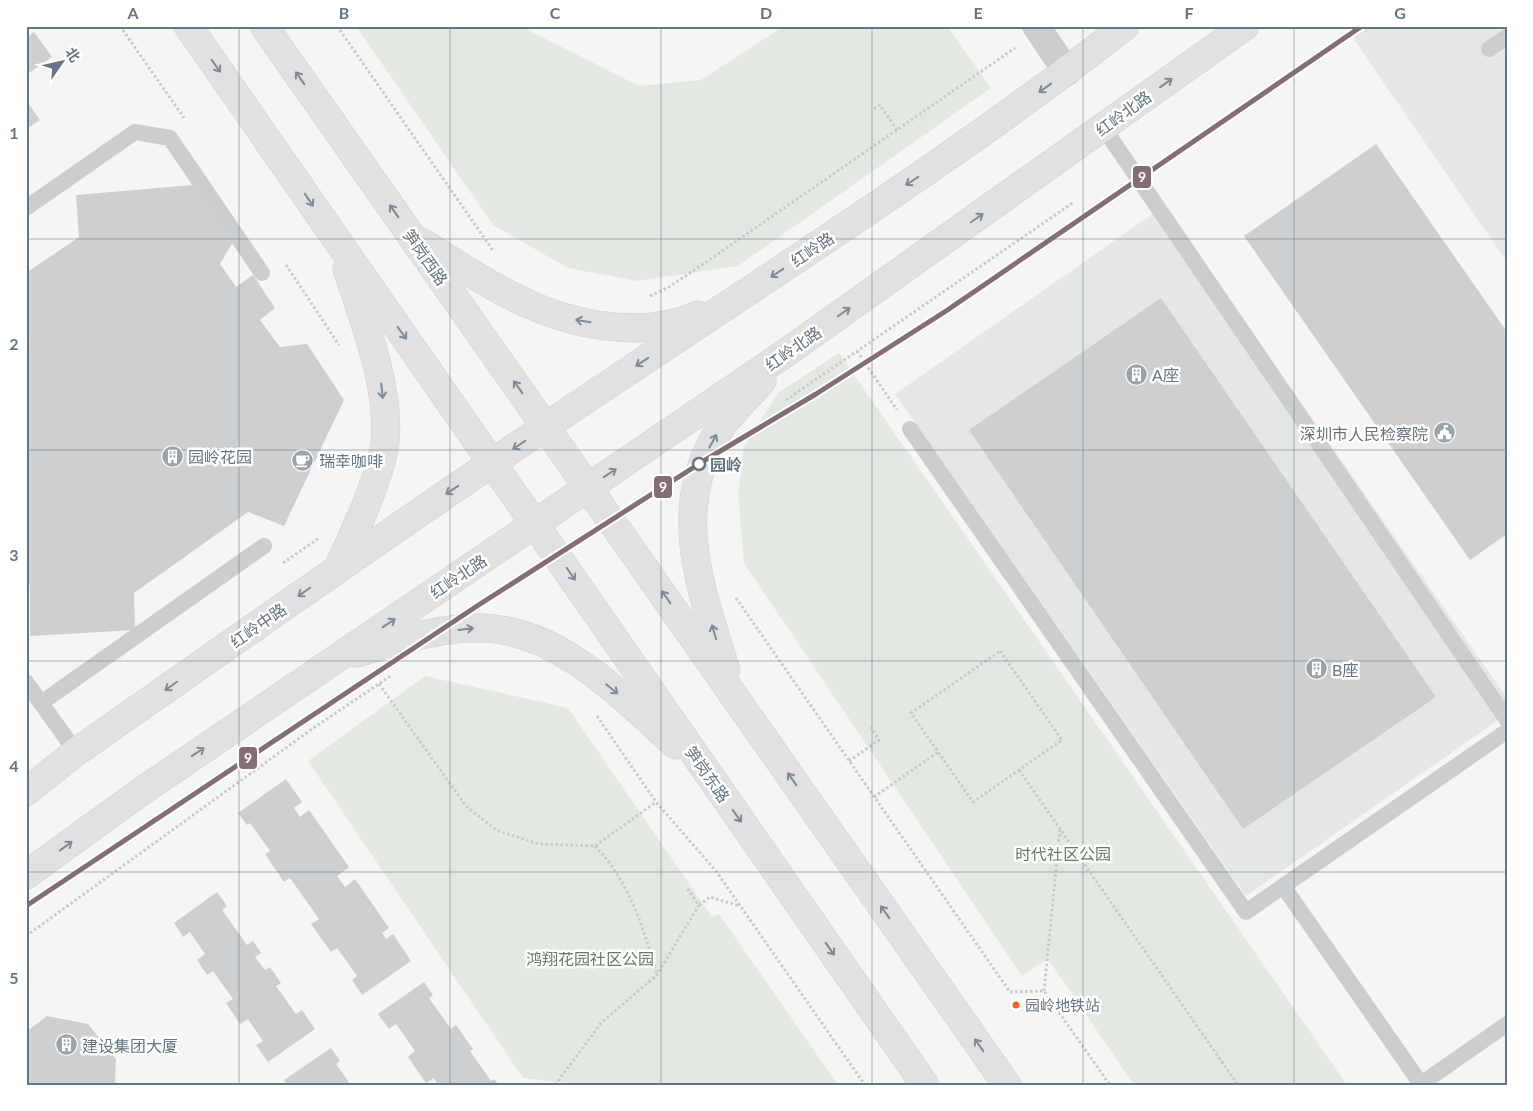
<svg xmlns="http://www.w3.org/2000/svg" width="1533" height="1111" font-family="Lato,'Noto Sans SC',sans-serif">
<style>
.built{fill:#e5e7e7}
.green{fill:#e4e8e2}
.building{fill:#cdcfd0}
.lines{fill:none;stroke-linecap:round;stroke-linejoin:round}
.primary-casing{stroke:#d1d2d2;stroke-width:29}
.path{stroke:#cacaca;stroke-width:3;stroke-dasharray:2.5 2.5;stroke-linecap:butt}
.service{stroke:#cbcdce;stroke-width:16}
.tertiary{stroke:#cbcdce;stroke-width:28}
.primary{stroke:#e0e1e0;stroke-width:28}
.metro-1-casing{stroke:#fff;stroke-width:9}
.metro-1{stroke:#846e74;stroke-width:5}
.oneway{stroke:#7e8b96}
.grid{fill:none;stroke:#667584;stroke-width:1;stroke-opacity:0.55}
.stop-dot{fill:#fff;stroke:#667584;stroke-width:2.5}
.bus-dot{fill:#f26522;stroke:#fff;stroke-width:2}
.labels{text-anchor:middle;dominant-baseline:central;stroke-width:5;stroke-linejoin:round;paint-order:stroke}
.bus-label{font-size:15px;fill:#667584;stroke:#fff;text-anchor:start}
.street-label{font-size:16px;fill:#667584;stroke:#fff}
.poi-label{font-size:16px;fill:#667584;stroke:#fff;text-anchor:start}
.stop-label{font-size:16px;font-weight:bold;fill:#667584;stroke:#fff;text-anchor:start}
.park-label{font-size:16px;fill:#687b65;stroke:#fff}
.line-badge{stroke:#fff;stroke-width:2}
.badge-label{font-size:14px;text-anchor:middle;font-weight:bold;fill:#fff}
.neatline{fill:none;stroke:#667584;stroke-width:2}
.grid-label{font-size:16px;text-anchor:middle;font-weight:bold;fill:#667584}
</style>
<rect width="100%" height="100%" fill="#f5f5f4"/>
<g class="built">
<polygon points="1360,26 1507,26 1507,262 1353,38"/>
<polygon points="1164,206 1507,698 1507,714 1246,896 895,394"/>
</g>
<g class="green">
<polygon points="356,26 520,26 639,86 701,80 784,26 947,26 991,88 738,266 637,281 568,268 493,225"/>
<polygon points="839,353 1347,1085 1134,1085 1048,959 1022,976 744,563 738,494 744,447 778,393"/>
<polygon points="425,676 568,708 712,917 719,914 838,1085 582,1085 523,1078 308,761"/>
</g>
<g class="building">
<polygon points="26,31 29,36 34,32 52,57 26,75"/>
<polygon points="26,100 40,120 26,129"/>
<polygon points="1376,144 1507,332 1507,534 1470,560 1244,236"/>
<polygon points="193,185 233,242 220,264 236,287 253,275 275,308 260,320 280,347 307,344 344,400 284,526 248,512 134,593 135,630 30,636 30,585 26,584 26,273 79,237 76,195"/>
<polygon points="1161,298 1436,697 1243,829 969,430"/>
<polygon points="286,779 302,802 294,808 300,817 309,810 349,867 337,876 345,887 355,879 389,928 382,933 386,939 393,934 411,961 362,995 352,980 357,976 337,948 331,952 311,924 319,919 290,878 284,882 265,854 270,851 250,823 247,825 238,813"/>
<polygon points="217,892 227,906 222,910 247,945 253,941 261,953 255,957 265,970 270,967 281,983 276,986 296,1014 302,1010 315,1029 268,1062 256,1045 263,1041 248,1019 240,1024 226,1003 233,999 213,971 207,975 197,960 205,954 190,932 183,937 174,923"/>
<polygon points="424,982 433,995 429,998 451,1029 456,1025 473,1049 470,1051 491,1081 494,1079 499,1085 438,1085 434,1078 426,1083 408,1057 415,1051 396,1024 389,1029 378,1014"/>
<polygon points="47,1016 88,1024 116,1059 115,1082 125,1085 26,1085 26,1032"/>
<polygon points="331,1048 340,1061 336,1064 351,1085 287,1085 284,1080"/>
</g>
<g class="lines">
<defs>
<g id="primary">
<polyline points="188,26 925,1085"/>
<polyline points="264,26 1007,1085"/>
<path d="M 421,242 C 450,259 479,280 510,295 C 565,324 639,341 698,315"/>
<path d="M 338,568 C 354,533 372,496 382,458 C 397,404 364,321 347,269"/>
<path d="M 357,653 C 396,642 438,627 480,628 C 559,629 621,696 676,745"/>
<path d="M 726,670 C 701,588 669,510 719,430 C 730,413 748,397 762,381"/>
<path d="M 26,792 L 76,752 C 259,624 443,494 630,370 C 797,258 967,150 1125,26"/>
<polyline points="26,875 142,791 790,350 1245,26"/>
</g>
</defs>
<use href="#primary" class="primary-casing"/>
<g class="path">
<polyline points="120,26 184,118"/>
<polyline points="337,26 494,252"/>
<polyline points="874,109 880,105 897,130"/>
<polyline points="286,265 339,345"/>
<polyline points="650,296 669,287 712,258 1015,48"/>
<polyline points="857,351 897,410"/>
<polyline points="786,400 1074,202"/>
<polyline points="283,563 319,538"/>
<polyline points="736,598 1010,992 1044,991 1110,1085"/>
<polygon points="1000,651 1062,740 973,802 911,713"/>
<polyline points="379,684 466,806 496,830 539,844 595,846 656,802"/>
<polyline points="597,716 656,802 716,871 865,1085"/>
<polyline points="26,743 30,740"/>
<polyline points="849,761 879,740 871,727"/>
<polyline points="1019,770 1238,1085"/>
<polyline points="874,797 938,752"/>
<path d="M 595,846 C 630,883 643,927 657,975"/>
<polyline points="699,905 710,897 740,906"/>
<polyline points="26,936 312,729 392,675"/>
<polyline points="1044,991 1060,830"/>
<polyline points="555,1085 601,1023 657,975 699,905 686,887"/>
</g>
<g class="service">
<polyline points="1489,49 1507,37"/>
<polyline points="1103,127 1507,720"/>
<polyline points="26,208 135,132 170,138 262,273"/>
<polyline points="910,429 1246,912 1507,731"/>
<polyline points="26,682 76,752"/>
<polyline points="41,703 264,546"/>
<polyline points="1283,886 1421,1084 1507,1024"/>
</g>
<polyline class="tertiary" points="1036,26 1067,72"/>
<use href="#primary" class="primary"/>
<defs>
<polyline id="metro-1" points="26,906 477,606 702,462 816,394 946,311 1362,26"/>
</defs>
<use href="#metro-1" class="metro-1-casing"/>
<use href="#metro-1" class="metro-1"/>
</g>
<defs><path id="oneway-shaft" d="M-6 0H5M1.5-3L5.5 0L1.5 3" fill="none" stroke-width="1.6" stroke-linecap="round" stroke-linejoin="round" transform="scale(1.25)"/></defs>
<g class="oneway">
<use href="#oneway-shaft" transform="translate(216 66) rotate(55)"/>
<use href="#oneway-shaft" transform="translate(300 78) rotate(-125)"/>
<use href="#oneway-shaft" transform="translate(1166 83) rotate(-36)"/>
<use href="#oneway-shaft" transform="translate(1045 88) rotate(144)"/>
<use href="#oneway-shaft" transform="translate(912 181) rotate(146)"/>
<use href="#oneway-shaft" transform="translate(309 200) rotate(56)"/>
<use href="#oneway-shaft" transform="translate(394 211) rotate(-125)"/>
<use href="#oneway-shaft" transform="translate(977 218) rotate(-35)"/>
<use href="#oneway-shaft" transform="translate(777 273) rotate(146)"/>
<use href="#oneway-shaft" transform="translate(844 312) rotate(-35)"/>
<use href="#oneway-shaft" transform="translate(583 321) rotate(-171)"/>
<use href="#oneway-shaft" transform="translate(402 333) rotate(54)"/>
<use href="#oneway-shaft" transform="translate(642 362) rotate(147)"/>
<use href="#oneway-shaft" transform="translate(518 387) rotate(-125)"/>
<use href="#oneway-shaft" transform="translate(382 391) rotate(84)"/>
<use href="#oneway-shaft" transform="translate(713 441) rotate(-61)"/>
<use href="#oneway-shaft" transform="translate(519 445) rotate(146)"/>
<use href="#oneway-shaft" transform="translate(610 473) rotate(-34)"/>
<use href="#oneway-shaft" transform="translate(452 490) rotate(147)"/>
<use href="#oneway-shaft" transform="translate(571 574) rotate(55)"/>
<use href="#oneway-shaft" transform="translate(304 592) rotate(145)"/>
<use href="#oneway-shaft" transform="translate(666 597) rotate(-125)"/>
<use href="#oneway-shaft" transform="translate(389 623) rotate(-33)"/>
<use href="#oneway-shaft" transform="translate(466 629) rotate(-7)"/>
<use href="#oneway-shaft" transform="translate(714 632) rotate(-107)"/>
<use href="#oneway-shaft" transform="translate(171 686) rotate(145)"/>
<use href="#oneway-shaft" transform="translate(612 689) rotate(39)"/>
<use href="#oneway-shaft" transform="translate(198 752) rotate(-34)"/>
<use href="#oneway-shaft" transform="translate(792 779) rotate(-125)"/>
<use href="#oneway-shaft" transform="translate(737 816) rotate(55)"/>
<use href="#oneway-shaft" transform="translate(66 846) rotate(-36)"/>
<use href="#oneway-shaft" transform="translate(885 912) rotate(-125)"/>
<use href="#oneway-shaft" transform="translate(830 949) rotate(55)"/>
<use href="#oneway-shaft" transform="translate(979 1045) rotate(-125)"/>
</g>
<path class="grid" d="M 239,26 L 239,1085M 450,26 L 450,1085M 661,26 L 661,1085M 872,26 L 872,1085M 1083,26 L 1083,1085M 1294,26 L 1294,1085M 26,239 L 1507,239M 26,450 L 1507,450M 26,661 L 1507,661M 26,872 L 1507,872"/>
<defs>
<symbol id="building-disc" viewBox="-11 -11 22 22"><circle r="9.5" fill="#98a2ab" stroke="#fff"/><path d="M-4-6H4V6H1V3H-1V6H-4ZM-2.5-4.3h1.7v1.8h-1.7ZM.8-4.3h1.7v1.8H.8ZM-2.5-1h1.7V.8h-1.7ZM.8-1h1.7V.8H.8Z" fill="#fff"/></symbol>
<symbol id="civic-disc" viewBox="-11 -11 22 22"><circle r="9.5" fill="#98a2ab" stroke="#fff"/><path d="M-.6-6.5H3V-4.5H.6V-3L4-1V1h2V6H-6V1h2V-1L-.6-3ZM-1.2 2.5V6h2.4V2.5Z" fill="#fff"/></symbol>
<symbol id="cafe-disc" viewBox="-11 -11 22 22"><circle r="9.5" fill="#98a2ab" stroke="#fff"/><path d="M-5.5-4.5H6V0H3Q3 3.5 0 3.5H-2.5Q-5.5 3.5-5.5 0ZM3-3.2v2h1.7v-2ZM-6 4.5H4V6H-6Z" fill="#fff"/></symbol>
</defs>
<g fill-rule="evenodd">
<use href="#building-disc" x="1124" y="362" width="25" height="25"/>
<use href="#civic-disc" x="1432" y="420" width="25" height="25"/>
<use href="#building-disc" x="160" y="444" width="25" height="25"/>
<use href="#cafe-disc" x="290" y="448" width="25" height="25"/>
<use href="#building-disc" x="1304" y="656" width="25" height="25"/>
<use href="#building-disc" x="54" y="1032" width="25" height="25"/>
</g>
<circle class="stop-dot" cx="699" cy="464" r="6"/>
<circle class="bus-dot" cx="1016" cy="1005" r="4.5"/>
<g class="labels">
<g class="bus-label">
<text x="1025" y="1005">园岭地铁站</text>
</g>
<g class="street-label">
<text transform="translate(1123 113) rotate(-36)">红岭北路</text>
<text transform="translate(812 249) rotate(-34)">红岭路</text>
<text transform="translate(426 257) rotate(55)">笋岗西路</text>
<text transform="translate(793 348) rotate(-35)">红岭北路</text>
<text transform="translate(458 576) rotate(-34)">红岭北路</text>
<text transform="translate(258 625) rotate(-35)">红岭中路</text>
<text transform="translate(708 774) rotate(55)">笋岗东路</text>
</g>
<g class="poi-label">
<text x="1152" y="374">A座</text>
<text x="1428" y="433" text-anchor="end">深圳市人民检察院</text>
<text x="188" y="456">园岭花园</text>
<text x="319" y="460">瑞幸咖啡</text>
<text x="1332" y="669">B座</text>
<text x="82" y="1045">建设集团大厦</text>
</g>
<g class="stop-label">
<text x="710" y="464">园岭</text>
</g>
<g class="park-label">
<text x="1063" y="853">时代社区公园</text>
<text x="590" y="958">鸿翔花园社区公园</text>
</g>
</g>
<g class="line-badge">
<rect x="1132" y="165" width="20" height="24" rx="5" fill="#846e74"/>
<rect x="653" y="475" width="20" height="24" rx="5" fill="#846e74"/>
<rect x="238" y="746" width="20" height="24" rx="5" fill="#846e74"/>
</g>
<g class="badge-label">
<text x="1142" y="182">9</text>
<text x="663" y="492">9</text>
<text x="248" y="763">9</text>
</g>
<rect width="1533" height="1111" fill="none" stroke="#ffffff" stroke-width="55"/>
<g transform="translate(62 62) rotate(56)" stroke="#ffffff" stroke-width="4" paint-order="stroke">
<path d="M0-4L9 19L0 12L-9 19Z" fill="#667584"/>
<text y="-8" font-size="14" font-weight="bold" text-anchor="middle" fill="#667584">北</text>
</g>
<rect x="28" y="28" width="1478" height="1056" class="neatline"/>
<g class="grid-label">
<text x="133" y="19">A</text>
<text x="344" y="19">B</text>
<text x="555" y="19">C</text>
<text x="766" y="19">D</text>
<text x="978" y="19">E</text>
<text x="1189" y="19">F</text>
<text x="1400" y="19">G</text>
<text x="14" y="139">1</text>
<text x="14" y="350">2</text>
<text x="14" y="561">3</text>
<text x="14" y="772">4</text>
<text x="14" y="984">5</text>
</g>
</svg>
